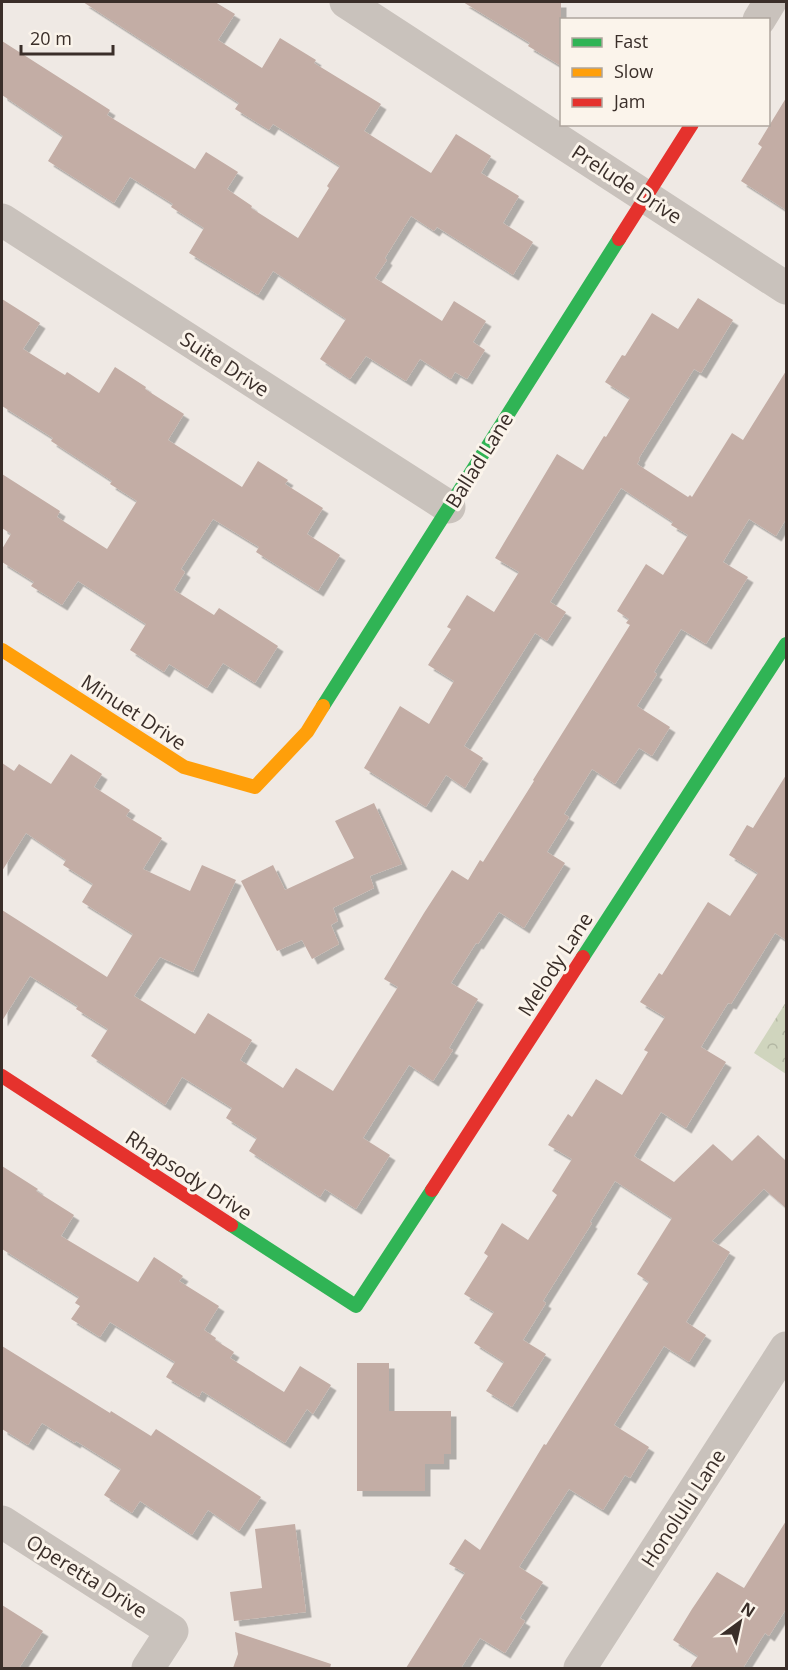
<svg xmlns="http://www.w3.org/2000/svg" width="788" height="1670" font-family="'Open Sans',sans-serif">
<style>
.park{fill:url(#park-crowns)}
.building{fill:#c3ada5;filter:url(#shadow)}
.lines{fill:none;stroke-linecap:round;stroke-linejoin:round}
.street{stroke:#c9c2bc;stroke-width:33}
.fast{stroke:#30b455;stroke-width:14}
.slow{stroke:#ff9f0a;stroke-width:14}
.jam{stroke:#e5322d;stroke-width:14}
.labels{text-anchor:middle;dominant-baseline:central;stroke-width:6;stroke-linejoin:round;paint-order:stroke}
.street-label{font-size:20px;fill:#3a2e29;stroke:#fbf4eb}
</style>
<defs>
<pattern id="park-crowns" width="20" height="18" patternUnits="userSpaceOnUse" patternTransform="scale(1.5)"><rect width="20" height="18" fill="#d0d5be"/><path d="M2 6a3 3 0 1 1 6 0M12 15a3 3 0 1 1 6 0" fill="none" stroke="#b3b7a3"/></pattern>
<filter id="shadow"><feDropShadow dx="5.5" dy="5.5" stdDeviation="0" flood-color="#0004"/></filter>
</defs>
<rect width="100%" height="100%" fill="#efe9e4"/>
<polygon class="park" points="786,1002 786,1074 754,1053"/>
<g class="building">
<polygon points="83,2 215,2 235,14 218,40 262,68 280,38 316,60 314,63 381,104 364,131 431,173 456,134 491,156 481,173 519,196 503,223 533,242 513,275 437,227 434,231 411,216 385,258 387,260 375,278 442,321 454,301 486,321 473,342 485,350 467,379 455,372 451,379 420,359 406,381 366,356 350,379 320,359 346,319 273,271 258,295 189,253 204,228 171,207 173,204 130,177 114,203 48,161 63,136 2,95 2,41 110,110 107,115 195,169 206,152 238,172 227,189 252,206 251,208 298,238 329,188 327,186 340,166 273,124 269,130 235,109 239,103"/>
<polygon points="463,2 561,2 561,66 528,46 530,43"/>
<polygon points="786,98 786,210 741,181 762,147 758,144"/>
<polygon points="698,298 733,320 701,373 694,369 639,458 640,459 637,464 688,497 690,495 692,497 732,433 743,440 786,371 786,519 776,536 749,519 723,562 748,577 725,614 706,644 681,629 654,672 657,674 637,706 670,727 652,756 639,748 615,784 592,769 564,814 569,817 547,852 565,863 524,928 499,912 478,944 476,943 451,983 478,999 449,1048 453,1050 433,1081 409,1065 363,1138 390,1155 356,1209 325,1189 320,1197 249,1151 257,1138 226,1118 232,1108 182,1077 165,1105 91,1056 108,1029 76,1009 78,1006 30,976 2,1021 2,910 107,977 133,934 82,902 93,884 63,865 66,860 26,833 2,871 2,763 14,771 19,764 51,784 71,754 102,774 94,787 130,810 126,816 162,838 143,869 190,891 202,865 236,880 193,972 160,957 134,996 195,1034 208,1013 252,1040 240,1060 283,1088 296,1068 333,1091 398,987 384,979 424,913 452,870 468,880 480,860 483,862 534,781 533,780 630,625 626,623 629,619 617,611 646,564 663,575 688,535 671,525 673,522 621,488 550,602 566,612 547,641 535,633 464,746 483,758 465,788 446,775 426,807 364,768 400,706 429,724 454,681 428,665 451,629 447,627 467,595 494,612 519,572 495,558 557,454 583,470 604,436 606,437 630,398 605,382 622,355 625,356 652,313 678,329"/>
<polygon points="2,299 40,323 23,349 65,375 67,372 99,393 115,367 146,387 145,389 184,414 168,440 242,487 258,461 288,480 285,484 323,508 307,534 340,555 318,591 256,552 259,547 213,519 181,569 185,572 174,590 214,615 219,608 278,646 255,683 223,663 207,688 169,664 164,672 130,650 146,624 78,581 62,605 31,586 34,582 2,562 2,549 11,534 2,528 2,474 60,511 57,517 107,549 137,501 110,484 112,481 51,441 53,438 2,406"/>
<polygon points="786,775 786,940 775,933 731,1004 728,1003 701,1047 726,1062 686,1128 661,1112 634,1156 674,1182 713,1144 732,1161 758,1135 786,1161 786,1208 764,1189 712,1241 730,1252 686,1322 706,1335 689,1362 664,1346 614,1425 649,1447 630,1478 625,1475 603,1510 569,1489 547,1523 519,1567 543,1582 520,1618 525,1621 505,1653 480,1638 461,1668 406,1668 465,1573 449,1564 465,1539 480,1550 544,1444 546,1445 649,1282 637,1274 672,1218 615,1181 590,1222 592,1223 543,1301 546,1303 523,1340 546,1354 512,1407 486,1391 504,1362 474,1343 494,1312 464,1294 488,1256 484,1253 502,1223 528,1240 557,1195 552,1191 572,1159 548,1145 568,1114 572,1117 596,1079 622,1095 648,1052 644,1050 665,1017 640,1002 659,973 662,975 708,902 730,916 758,873 729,855 747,825 753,828"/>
<polygon points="374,803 402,864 370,876 374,888 333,908 338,921 331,925 339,944 312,959 302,940 277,951 241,881 273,865 285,890 354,858 335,821"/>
<polygon points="2,1166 38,1189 36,1191 74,1215 61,1236 138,1282 154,1257 183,1276 179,1281 219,1306 204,1330 216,1338 215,1340 234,1352 230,1358 284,1392 300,1366 331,1385 313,1414 307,1409 285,1443 202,1391 199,1397 166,1377 175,1362 110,1322 100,1337 71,1319 80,1306 75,1303 79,1297 2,1249"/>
<polygon points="2,1346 110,1413 111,1411 151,1436 156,1429 261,1497 239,1531 208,1510 192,1535 140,1501 132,1513 104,1495 121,1469 76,1441 75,1443 42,1423 28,1445 2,1429"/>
<polygon points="357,1363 389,1363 389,1411 451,1411 451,1454 444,1454 444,1464 425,1464 425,1491 357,1491"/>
<polygon points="786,1521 786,1609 769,1636 765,1633 743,1668 690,1668 698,1656 673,1640 692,1609 717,1572 744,1588"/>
<polygon points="295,1524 306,1612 234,1621 230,1592 262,1588 255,1529"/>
<polygon points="2,1605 43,1631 19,1668 2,1668"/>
<polygon points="235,1632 331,1664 330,1668 233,1668 238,1654"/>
</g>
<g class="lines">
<g class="street">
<polyline points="346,2 786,288"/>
<polyline points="759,20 770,2"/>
<polyline points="2,220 449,507"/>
<polyline points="2,1522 172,1631 148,1668"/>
<polyline points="580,1668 786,1348"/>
</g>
<g class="fast">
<polyline points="323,706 619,239"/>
<polyline points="583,957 786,644"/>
<polyline points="231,1225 356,1306 432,1190"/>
</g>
<polyline class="slow" points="2,650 184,767 255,787 307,732 323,706"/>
<g class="jam">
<polyline points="619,239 692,124"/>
<polyline points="2,1076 231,1225"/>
<polyline points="432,1190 583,957"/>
</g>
</g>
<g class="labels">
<g class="street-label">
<text transform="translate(627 184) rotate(33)">Prelude Drive</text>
<text transform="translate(225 364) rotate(33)">Suite Drive</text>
<text transform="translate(479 460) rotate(-58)">Ballad Lane</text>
<text transform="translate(134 712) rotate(33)">Minuet Drive</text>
<text transform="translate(555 964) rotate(-57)">Melody Lane</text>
<text transform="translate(189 1175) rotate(33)">Rhapsody Drive</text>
<text transform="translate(683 1508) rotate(-57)">Honolulu Lane</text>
<text transform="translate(87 1576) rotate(32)">Operetta Drive</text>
</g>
</g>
<rect width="788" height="1670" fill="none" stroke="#3a2e29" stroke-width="6"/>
<rect x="560" y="18" width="210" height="108" fill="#fbf4eb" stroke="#aea59d" stroke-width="1.5"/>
<rect x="572" y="38" width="30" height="9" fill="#30b455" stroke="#aea59d" stroke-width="1.5"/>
<text x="614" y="48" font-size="18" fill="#3a2e29">Fast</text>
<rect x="572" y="68" width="30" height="9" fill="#ff9f0a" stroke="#aea59d" stroke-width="1.5"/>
<text x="614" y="78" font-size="18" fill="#3a2e29">Slow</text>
<rect x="572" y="98" width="30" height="9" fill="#e5322d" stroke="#aea59d" stroke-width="1.5"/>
<text x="614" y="108" font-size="18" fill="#3a2e29">Jam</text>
<g transform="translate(740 1622) rotate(33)" stroke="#fbf4eb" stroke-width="4.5" paint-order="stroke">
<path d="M0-4.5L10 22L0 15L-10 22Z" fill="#3a2e29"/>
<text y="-9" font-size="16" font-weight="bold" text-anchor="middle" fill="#3a2e29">N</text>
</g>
<path d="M21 45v9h92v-9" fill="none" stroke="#3a2e29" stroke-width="3"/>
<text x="30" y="45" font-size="18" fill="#3a2e29" stroke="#fbf4eb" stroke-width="4.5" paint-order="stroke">20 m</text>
</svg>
